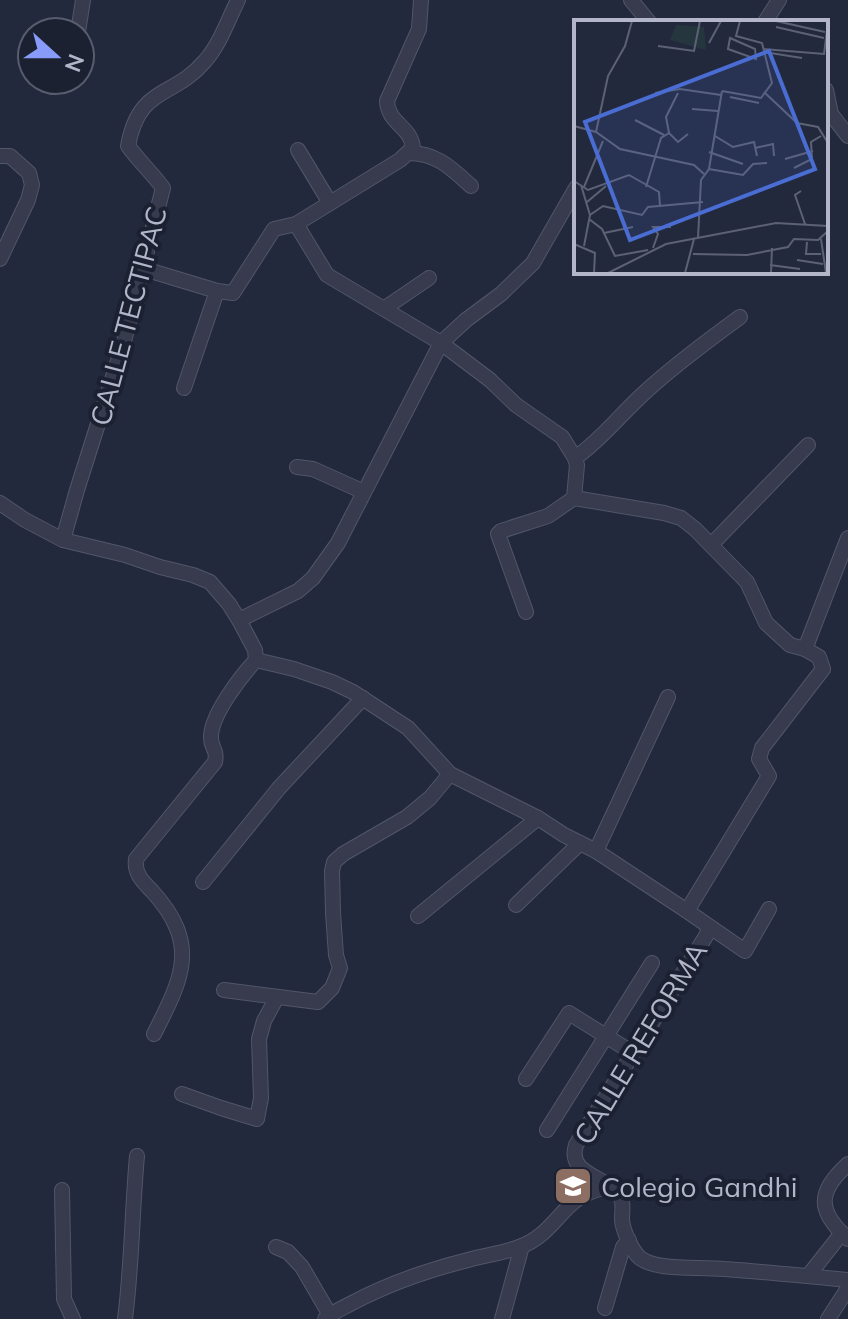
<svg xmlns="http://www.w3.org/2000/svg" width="848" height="1319" font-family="Mulish,sans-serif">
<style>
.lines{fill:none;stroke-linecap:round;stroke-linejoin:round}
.minor-casing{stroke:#525668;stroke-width:16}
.minor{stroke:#373b4d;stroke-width:14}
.labels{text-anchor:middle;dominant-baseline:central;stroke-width:8;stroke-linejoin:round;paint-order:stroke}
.street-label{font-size:28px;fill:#b3b6c8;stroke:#1c2132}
.poi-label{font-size:28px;fill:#b3b6c8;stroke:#1c2132;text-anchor:start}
.inset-road{fill:none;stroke:#5d6175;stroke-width:2}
.view{fill:#4a6dd3;fill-opacity:0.15;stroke:#4a6dd3;stroke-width:4}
.inset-edge{fill:none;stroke:#b3b6c8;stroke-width:4}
</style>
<rect width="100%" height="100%" fill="#23293d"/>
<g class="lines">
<defs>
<g id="minor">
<polyline points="631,0 649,22"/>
<polyline points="765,22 779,0"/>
<polyline points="78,32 83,0"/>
<polyline points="826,90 831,114 848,136"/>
<polyline points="298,150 330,203"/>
<path d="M 408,153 C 437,153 451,168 471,186"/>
<polyline points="0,156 10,156 29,173 32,185 28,200 0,259"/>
<polyline points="296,224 327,275 441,343 490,380 516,405 562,437 575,458 577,465 574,498 664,513 681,518 695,529 747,582 766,623 790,645 805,649"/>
<path d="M 141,268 L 217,291 L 233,293 L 274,229 L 296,224 L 400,160 L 413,148 C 411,126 388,124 387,101 L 419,29 L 421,0"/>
<polyline points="385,308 429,278"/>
<polyline points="184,388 217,291"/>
<path d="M 575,458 C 601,440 620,415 643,394 C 673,366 707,341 740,317"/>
<polyline points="297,467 313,469 364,492"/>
<polyline points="0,503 25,520 63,540 125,555 160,567 193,575 210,582 229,604 239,620 255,650 256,660"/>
<path d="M 63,540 L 77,490 L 123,345 L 163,188 C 152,173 139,161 128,146 C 139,85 173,99 205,61 C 220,44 228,20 238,0"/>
<polyline points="711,545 808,445"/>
<polyline points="526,612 498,534 501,531 548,516 574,498"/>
<polyline points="239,620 298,591 313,578 338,543 441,343 466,320 501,294 533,263 576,188"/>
<polyline points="256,660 294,669 332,682 353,692 408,728 450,774 538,818 564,835 596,851 687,911 745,951 769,909"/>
<polyline points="596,851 668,697"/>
<polyline points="203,882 279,788 363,698"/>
<polyline points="516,905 580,843"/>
<polyline points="687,911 769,776 759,759 762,748 823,669 819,657 805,649 848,538"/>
<polyline points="418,916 538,818"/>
<path d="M 709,927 L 706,936 L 576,1145 C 567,1173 602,1176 616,1191 C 625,1200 622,1208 622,1220 C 623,1231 632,1251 640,1258 C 647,1263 656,1265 663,1266 C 684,1269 705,1267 725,1269 C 766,1272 807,1276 848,1280"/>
<polyline points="224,990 318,1002 332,988 340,968 336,955 333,913 332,871 334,862 343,854 407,817 430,798 450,774"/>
<path d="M 154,1034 C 183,977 200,944 152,891 C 142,881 134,873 136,859 L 215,762 C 218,749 211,749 211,738 C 210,716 241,676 256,660"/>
<polyline points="526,1079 569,1013 633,1053"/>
<polyline points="182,1094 221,1108 257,1119 261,1098 259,1039 264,1021 277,997"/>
<polyline points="547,1130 652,963"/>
<path d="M 848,1164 C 817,1192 817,1211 848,1239"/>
<polyline points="62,1190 64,1299 73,1319"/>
<polyline points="276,1247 288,1252 302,1267 330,1315"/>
<polyline points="808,1276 842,1233"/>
<polyline points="605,1308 623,1247 629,1240"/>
<path d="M 125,1319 C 132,1265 132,1210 137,1156"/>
<path d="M 325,1319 C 333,1312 343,1308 352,1303 C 388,1284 428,1270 468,1260 C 485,1255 505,1253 522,1246 C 560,1231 563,1191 612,1187"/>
<polyline points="502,1319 522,1246"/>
<polyline points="828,1319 848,1288"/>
</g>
</defs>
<use href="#minor" class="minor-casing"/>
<use href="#minor" class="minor"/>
</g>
<defs>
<symbol id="school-square" viewBox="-11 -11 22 22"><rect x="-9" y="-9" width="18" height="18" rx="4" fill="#8d6e63" stroke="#1c2132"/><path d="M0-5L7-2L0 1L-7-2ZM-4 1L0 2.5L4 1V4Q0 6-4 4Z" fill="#fff"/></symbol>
</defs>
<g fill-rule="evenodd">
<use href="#school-square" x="551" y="1164" width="44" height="44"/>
</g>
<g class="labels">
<g class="street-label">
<text transform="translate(128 316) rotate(-75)">CALLE TECTIPAC</text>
<text transform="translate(640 1043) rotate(-59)">CALLE REFORMA</text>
</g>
<g class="poi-label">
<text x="601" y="1186">Colegio Gandhi</text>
</g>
</g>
<g transform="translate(574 20)">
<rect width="254" height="254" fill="#23293d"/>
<path d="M 102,5 L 130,7 L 132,30 L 96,20 Z" fill="#25363e"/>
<path class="inset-road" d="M 202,1 L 251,12M 202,7 L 250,18M 156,18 L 181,29 L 182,39 L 154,29 ZM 135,23 L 147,1M 84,26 L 120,31 L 126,1M 189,29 L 250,34 L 254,2M 190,32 L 228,38M 148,71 L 187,78 L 198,63 L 188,23 L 162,16 L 166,1M 190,72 L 223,103 L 244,107 L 254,123M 81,73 L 106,69 L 147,75M 156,77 L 185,83M 118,89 L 144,91M 61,100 L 90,115M 0,106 L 22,112 L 46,129 L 120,145 L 130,154M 22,112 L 34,56 L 51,26 L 58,1M 95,113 L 104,122 L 114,114M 141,116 L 159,127 L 180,122 L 183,136M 181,128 L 199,124 L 200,136M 135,132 L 169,144M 211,139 L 239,131M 220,148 L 238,139 L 237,122 L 247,116M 135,149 L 169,155 L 179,144 L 193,143M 0,161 L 14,170 L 55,155 L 85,172 L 86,186M 7,165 L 16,195M 10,167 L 29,121M 72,167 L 87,118 L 95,113 L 92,97 L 104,73M 227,171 L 221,175 L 231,204M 13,182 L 32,166M 15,199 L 28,209 L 41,236 L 74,230M 30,213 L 59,207M 124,218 L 127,160 L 135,149 L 148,71M 247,219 L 252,253M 233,222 L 232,234 L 247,234M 0,224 L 21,233 L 20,253M 10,226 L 16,195 L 29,186 L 68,195 L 74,187 L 129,182M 79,228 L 84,214 L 79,207 L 97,207M 119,234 L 173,235 L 214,227 L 220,219 L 244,220 L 254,211M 223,240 L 249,244M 196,245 L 226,249M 34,253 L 92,224 L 202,203 L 254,206M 111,253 L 120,219M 197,253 L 198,228"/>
<path class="view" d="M 195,31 L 241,149 L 56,220 L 11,102 Z"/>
<rect width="254" height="254" class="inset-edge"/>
</g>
<g transform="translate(56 56) rotate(111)"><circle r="38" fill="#1c2132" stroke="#585d6e" stroke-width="2"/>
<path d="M0-6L14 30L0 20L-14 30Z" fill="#889bf8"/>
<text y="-12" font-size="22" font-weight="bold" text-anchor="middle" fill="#b3b6c8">N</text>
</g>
</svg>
